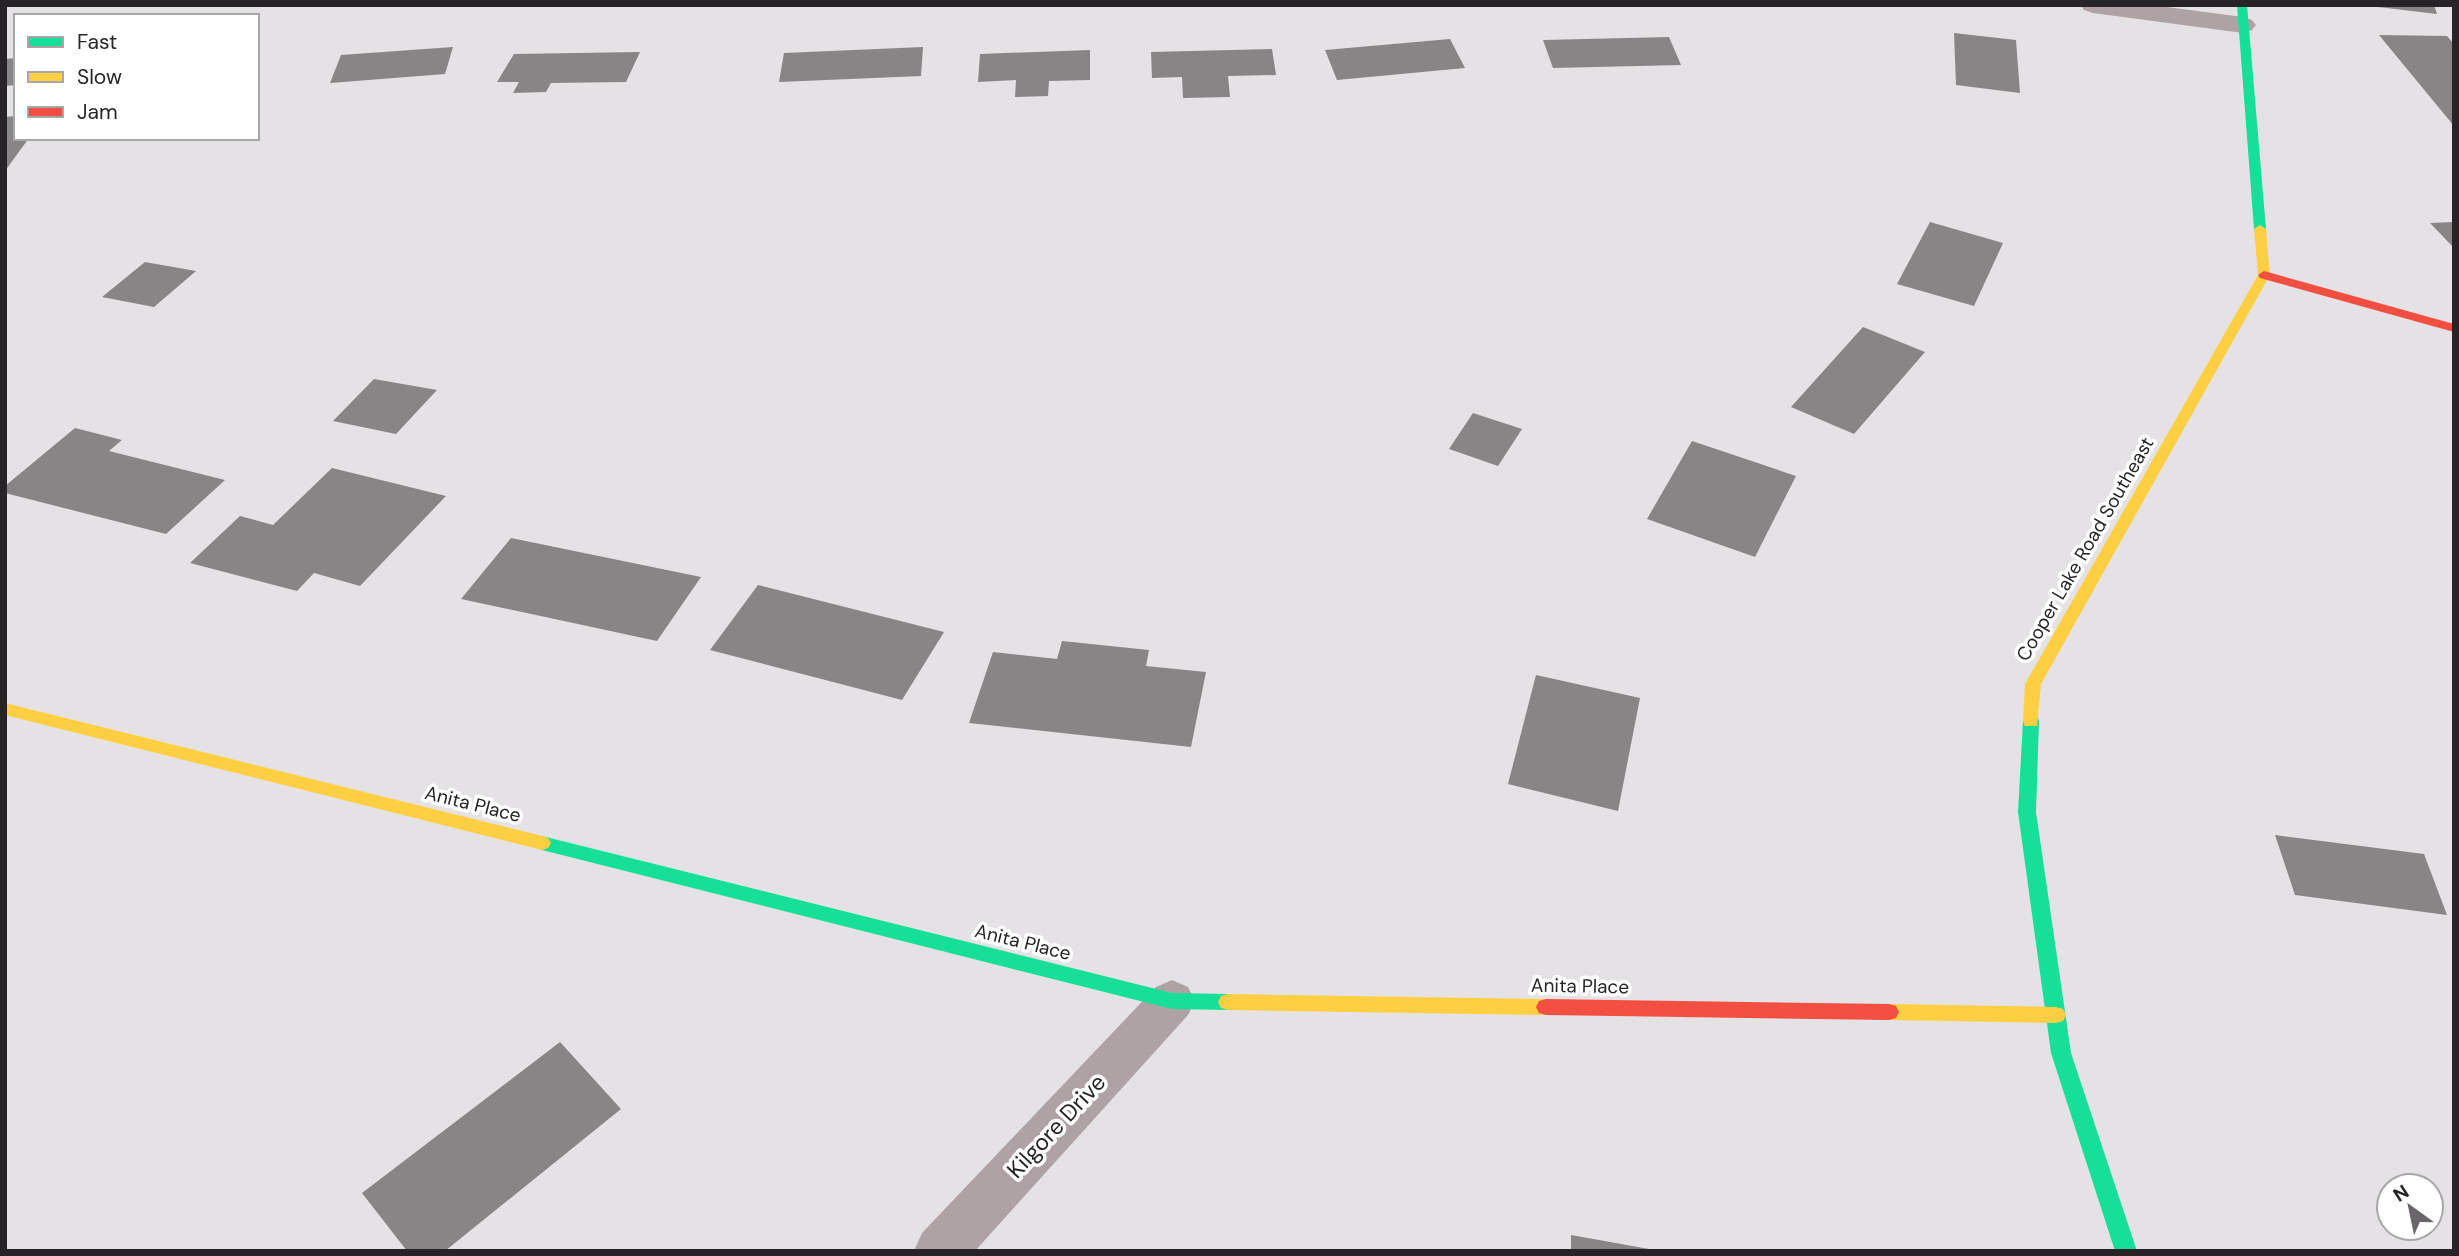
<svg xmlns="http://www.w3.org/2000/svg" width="2459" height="1256" font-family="'DM Sans',sans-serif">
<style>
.building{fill:#888586}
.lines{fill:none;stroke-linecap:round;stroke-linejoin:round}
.street{fill:#afa2a4;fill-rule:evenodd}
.fast{fill:#16e098;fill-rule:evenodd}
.slow{fill:#ffcf43;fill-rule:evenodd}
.jam{fill:#f24e42;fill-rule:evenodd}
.labels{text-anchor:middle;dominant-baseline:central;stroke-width:7;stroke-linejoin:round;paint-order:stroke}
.street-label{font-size:19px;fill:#262426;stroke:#fff}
.near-street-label{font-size:23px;fill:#262426;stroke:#fff}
</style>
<rect width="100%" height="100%" fill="#e5e2e5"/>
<g class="building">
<polygon points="2378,5 2434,5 2437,14 2378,7"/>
<polygon points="1954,33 2016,40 2020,93 1956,85"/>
<polygon points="2379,35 2447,36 2454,44 2454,126"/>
<polygon points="1669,37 1681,65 1553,68 1543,40"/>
<polygon points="1450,39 1465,68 1337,80 1325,50"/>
<polygon points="453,47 445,74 330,83 341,55"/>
<polygon points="923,47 921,76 779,82 784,53"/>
<polygon points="1272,49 1276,75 1228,76 1230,97 1183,98 1182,77 1152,78 1151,52"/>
<polygon points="1090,50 1090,80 1049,81 1048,96 1015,97 1016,80 978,82 980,54"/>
<polygon points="640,52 626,82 551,83 546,92 513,93 519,82 497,82 514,54"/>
<polygon points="16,58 16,85 5,86 5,59"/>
<polygon points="16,116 16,138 29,138 5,171 5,117"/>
<polygon points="1930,222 2003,243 1974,306 1897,284"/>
<polygon points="2454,222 2454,248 2430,223"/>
<polygon points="145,262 196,271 154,307 102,297"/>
<polygon points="1863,327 1925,352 1854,434 1791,407"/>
<polygon points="374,379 437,390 396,434 333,421"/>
<polygon points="1473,413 1522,429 1498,466 1449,449"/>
<polygon points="75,428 122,440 109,451 225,480 166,534 5,493 5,486"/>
<polygon points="1692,441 1796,476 1755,557 1647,519"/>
<polygon points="332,468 446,496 360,586 314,573 297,591 190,563 240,516 273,525"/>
<polygon points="511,538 701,577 657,641 461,599"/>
<polygon points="758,585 944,632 902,700 710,650"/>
<polygon points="1062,641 1149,650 1146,666 1206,672 1191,747 969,723 993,652 1057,659"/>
<polygon points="1536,675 1640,698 1618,811 1508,784"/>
<polygon points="2275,835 2424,854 2447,915 2295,895"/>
<polygon points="560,1042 621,1109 445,1251 407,1251 362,1193"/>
<polygon points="1571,1235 1649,1249 1649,1251 1571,1251"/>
</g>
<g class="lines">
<g class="street">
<polygon points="2081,5 2152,5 2243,17 2252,20 2256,25 2252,30 2243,33 2093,13 2084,10"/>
<polygon points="1172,980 1188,987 1195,1001 1188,1015 975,1251 914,1251 922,1233 1156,987"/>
</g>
<g class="fast">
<polygon points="2237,5 2247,5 2266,229 2260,233 2254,229"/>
<polygon points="2031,715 2037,716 2039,721 2036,812 2071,1053 2137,1251 2115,1251 2051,1053 2018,812 2023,721 2025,716"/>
<polygon points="542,836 1172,993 1228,994 1235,996 1238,1002 1235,1008 1228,1010 1172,1009 542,850 536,848 533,843 536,838"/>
</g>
<g class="slow">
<polygon points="2260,225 2266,229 2270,275 2041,684 2037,726 2025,726 2023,721 2025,684 2258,275 2254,229"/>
<polygon points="5,703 542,836 548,838 551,843 548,848 542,850 5,715"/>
<polygon points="1228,994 1546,999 1553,1001 1556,1007 1553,1013 1546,1015 1228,1010 1221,1008 1218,1002 1221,996"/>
<polygon points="1889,1004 2056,1007 2063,1009 2066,1015 2063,1021 2056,1023 1889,1020 1882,1018 1879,1012 1882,1006"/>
</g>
<g class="jam">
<polygon points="2264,271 2454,324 2454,332 2260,278 2258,275"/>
<polygon points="1546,999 1889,1004 1896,1006 1899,1012 1896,1018 1889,1020 1546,1015 1539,1013 1536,1007 1539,1001"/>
</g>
</g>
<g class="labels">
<g class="street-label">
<text transform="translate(2085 549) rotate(-60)">Cooper Lake Road Southeast</text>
<text transform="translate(473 804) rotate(14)">Anita Place</text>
<text transform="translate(1023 942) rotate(14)">Anita Place</text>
<text transform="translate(1580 986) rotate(1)">Anita Place</text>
</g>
<g class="near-street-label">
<text transform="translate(1056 1126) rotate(-47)">Kilgore Drive</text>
</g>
</g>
<rect width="2459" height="1256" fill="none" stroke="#262426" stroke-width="14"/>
<rect x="14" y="14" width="245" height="126" fill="#ffffff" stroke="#a8a7a8" stroke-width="2"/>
<rect x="28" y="37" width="35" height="10" fill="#16e098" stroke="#a8a7a8" stroke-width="2"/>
<text x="77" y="49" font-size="21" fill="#262426">Fast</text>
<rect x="28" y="72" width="35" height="10" fill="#ffcf43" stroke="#a8a7a8" stroke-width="2"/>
<text x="77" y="84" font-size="21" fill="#262426">Slow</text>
<rect x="28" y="107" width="35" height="10" fill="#f24e42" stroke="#a8a7a8" stroke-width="2"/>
<text x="77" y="119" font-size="21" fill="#262426">Jam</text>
<g transform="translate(2410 1207) rotate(327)"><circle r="33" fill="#ffffff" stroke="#a8a7a8" stroke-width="2"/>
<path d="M0-5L12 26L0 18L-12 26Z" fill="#696669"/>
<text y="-10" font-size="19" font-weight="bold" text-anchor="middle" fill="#262426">N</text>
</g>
</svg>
